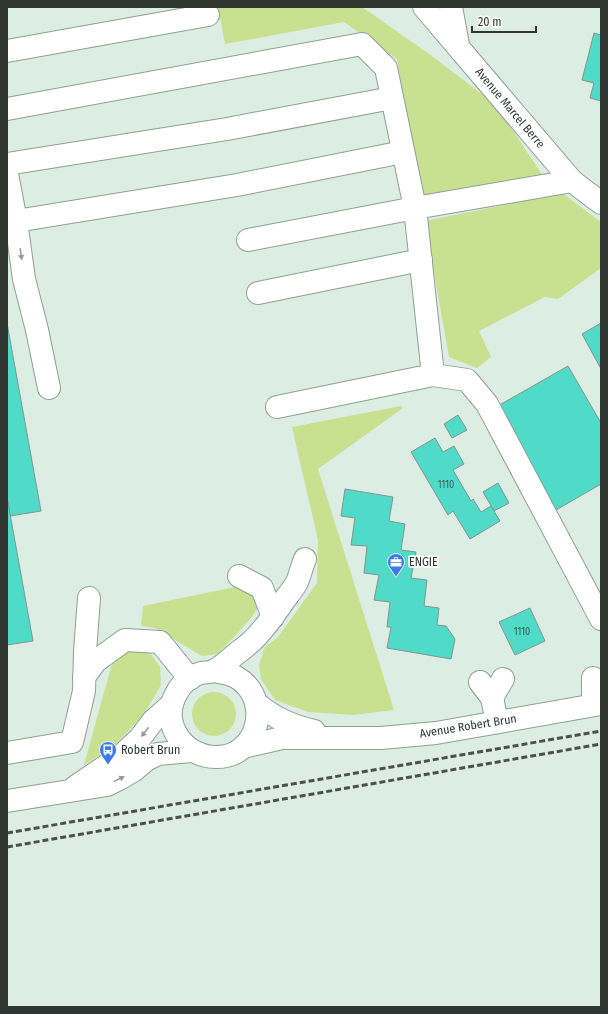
<svg xmlns="http://www.w3.org/2000/svg" width="608" height="1014" font-family="'Fira Sans Condensed',sans-serif">
<style>
.green{fill:#c8e190}
.building{fill:#4fdbc8;stroke:#829591}
.lines{fill:none;stroke-linecap:round;stroke-linejoin:round}
.minor-casing{stroke:#8f9f96;stroke-width:24}
.minor{stroke:#fff;stroke-width:22}
.rail{stroke:#48514c;stroke-width:3;stroke-dasharray:6 3;stroke-linecap:butt}
.oneway{fill:#989b99}
.labels{text-anchor:middle;dominant-baseline:central;stroke-width:3.5;stroke-linejoin:round;paint-order:stroke}
.number-label{font-size:10px;fill:#386058}
.street-label{font-size:12px;fill:#303733;stroke:#fff}
.poi-label{font-size:12px;fill:#303733;stroke:#fff;text-anchor:start}
</style>
<rect width="100%" height="100%" fill="#dcede4"/>
<g class="green">
<polygon points="218,7 362,7 432,56 496,105 543,176 421,196 397,59 344,22 225,44"/>
<polygon points="562,193 601,222 601,268 558,299 545,297 479,331 491,357 477,368 449,357 425,221"/>
<polygon points="401,406 403,408 318,469 394,710 354,715 308,712 275,700 261,679 259,664 265,647 278,637 317,583 318,540 292,427"/>
<path d="M 235,587 C 247,590 253,594 259,605 L 252,617 L 233,638 L 217,654 L 202,656 L 155,628 L 141,626 L 143,606 Z"/>
<polygon points="131,649 151,654 160,667 161,685 144,714 115,745 84,765 111,667 119,654"/>
<circle cx="214" cy="714" r="22"/>
</g>
<g class="building">
<polygon points="594,33 601,35 601,101 590,98 594,83 582,80"/>
<polygon points="7,323 41,511 10,516 7,497"/>
<polygon points="601,323 601,369 582,334"/>
<polygon points="568,366 601,423 601,484 556,510 496,407"/>
<polygon points="458,415 467,430 452,438 444,424"/>
<polygon points="435,438 443,452 454,446 464,464 453,470 471,501 473,499 481,512 491,506 500,521 470,539 453,511 448,515 411,452"/>
<polygon points="498,483 509,503 494,511 483,492"/>
<polygon points="345,489 393,497 389,521 405,524 401,550 416,552 411,578 427,580 424,606 439,608 437,625 446,626 455,639 451,659 387,648 391,627 387,627 390,602 374,600 379,575 364,573 367,546 351,545 355,518 341,516"/>
<polygon points="7,497 33,641 7,645"/>
<polygon points="530,608 545,641 515,655 499,622"/>
</g>
<g class="lines">
<defs>
<g id="minor">
<polyline points="424,7 572,181 601,203"/>
<polyline points="451,7 458,45"/>
<polyline points="7,51 208,15"/>
<polyline points="7,109 362,44 386,68 415,208 248,240"/>
<polyline points="7,164 227,129 392,98"/>
<polyline points="7,174 16,221 24,279 37,330 49,388"/>
<polyline points="16,221 237,185 403,152"/>
<polyline points="258,293 421,260"/>
<polyline points="433,375 467,380 487,404 601,619"/>
<polyline points="277,407 433,375 415,208 572,181"/>
<polyline points="239,576 262,588 273,617"/>
<path d="M 213,671 C 221,672 229,673 236,677 C 273,698 259,758 216,757 C 184,757 160,724 176,694 C 181,684 190,676 201,673 C 205,672 209,673 213,671 C 219,669 225,663 230,659 C 237,653 244,648 251,642 C 264,630 275,614 285,599 C 289,594 294,588 297,582 C 300,575 302,566 305,559"/>
<polyline points="84,677 96,661 125,640 160,642 190,679"/>
<polyline points="593,678 593,705"/>
<polyline points="480,682 492,698 497,722"/>
<polyline points="492,698 503,679"/>
<path d="M 256,703 C 276,719 290,725 314,731"/>
<polyline points="243,747 282,738 381,738 436,733 601,704"/>
<polyline points="7,753 72,742 84,691 85,652 89,598"/>
<polyline points="75,787 122,755 140,738 153,721 172,704"/>
<polyline points="7,801 107,785 121,778 133,771 146,760 158,754 191,751"/>
</g>
</defs>
<use href="#minor" class="minor-casing"/>
<use href="#minor" class="minor"/>
<g class="rail">
<polyline points="7,833 601,731"/>
<polyline points="7,847 601,744"/>
</g>
</g>
<defs><path id="oneway-solid" d="M-6-.8H1V-3.2L6.5 0L1 3.2V.8H-6Z"/></defs>
<g class="oneway">
<use href="#oneway-solid" transform="translate(21 254) rotate(82)"/>
<use href="#oneway-solid" transform="translate(145 732) rotate(128)"/>
<use href="#oneway-solid" transform="translate(119 779) rotate(-26)"/>
</g>
<defs>
<symbol id="office-pin" viewBox="-11 -11 22 30"><path d="M0 17L-7.5 6A9.5 9.5 0 1 1 7.5 6Z" fill="#4079e9" stroke="#fff"/><path d="M-6-3h4V-5.5h4V-3h4V5H-6ZM-1-4.5V-3h2v-1.5ZM-6 0V1H6V0Z" fill="#fff"/></symbol>
<symbol id="bus-pin" viewBox="-11 -11 22 30"><path d="M0 17L-7.5 6A9.5 9.5 0 1 1 7.5 6Z" fill="#4079e9" stroke="#fff"/><path d="M-5-6H5V4H4V6H2V4H-2V6H-4V4H-5ZM-3.5-4V0h7V-4ZM-3.5 1.2v1.5H-2V1.2ZM2 1.2v1.5H3.5V1.2Z" fill="#fff"/></symbol>
</defs>
<g fill-rule="evenodd">
<use href="#office-pin" x="386" y="552" width="20" height="27"/>
<use href="#bus-pin" x="98" y="740" width="20" height="27"/>
</g>
<g class="labels">
<g class="number-label">
<text x="446" y="485">1110</text>
<text x="522" y="632">1110</text>
</g>
<g class="street-label">
<text transform="translate(510 108) rotate(50)">Avenue Marcel Berre</text>
<text transform="translate(468 726) rotate(-9)">Avenue Robert Brun</text>
</g>
<g class="poi-label">
<text x="409" y="562">ENGIE</text>
<text x="121" y="750">Robert Brun</text>
</g>
</g>
<rect width="608" height="1014" fill="none" stroke="#303733" stroke-width="16"/>
<path d="M472 26v6h64v-6" fill="none" stroke="#303733" stroke-width="2"/>
<text x="478" y="26" font-size="12" fill="#303733" stroke="#ffffff" stroke-width="3" paint-order="stroke">20 m</text>
</svg>
